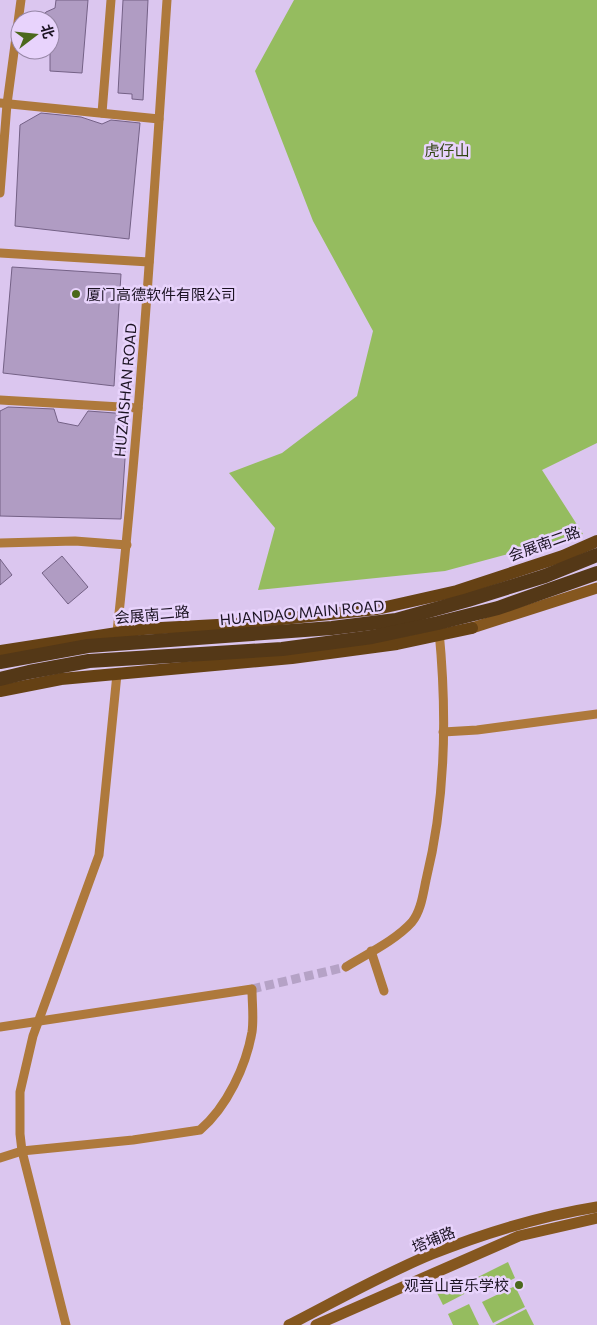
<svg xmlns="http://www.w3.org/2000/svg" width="597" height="1325" font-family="Commissioner,'Noto Sans SC',sans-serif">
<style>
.green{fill:#95bc5f}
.building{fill:#b09cc3;stroke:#746186}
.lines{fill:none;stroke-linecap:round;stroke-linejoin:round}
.minor-tunnel{stroke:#b5a2c6;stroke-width:9;stroke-dasharray:9 4.5;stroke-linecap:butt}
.minor{stroke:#ae793c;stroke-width:9}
.secondary{stroke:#85571f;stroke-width:11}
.primary{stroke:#654114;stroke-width:12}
.trunk{stroke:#543817;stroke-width:14}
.poi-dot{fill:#4b681c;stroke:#e8d3fc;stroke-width:2}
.labels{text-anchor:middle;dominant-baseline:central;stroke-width:5;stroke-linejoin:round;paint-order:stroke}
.park-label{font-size:15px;fill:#324613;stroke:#e8d3fc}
.poi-label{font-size:15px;fill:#1b1322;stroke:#e8d3fc;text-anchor:start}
.street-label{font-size:15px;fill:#1b1322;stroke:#e8d3fc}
</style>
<rect width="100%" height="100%" fill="#dbc6ef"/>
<g class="green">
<polygon points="294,0 597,0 597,443 542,470 583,534 445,571 258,590 275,528 229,473 282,453 357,396 373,331 313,221 255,71"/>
<polygon points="508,1262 515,1278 483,1294 476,1278"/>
<polygon points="462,1280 468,1292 443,1305 437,1293"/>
<polygon points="515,1286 525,1307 493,1323 482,1302"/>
<polygon points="469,1304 479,1325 453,1325 448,1314"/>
<polygon points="526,1309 534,1325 495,1325"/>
</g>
<g class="building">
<polygon points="56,0 88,0 82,73 50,71 50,20 40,20 46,12 55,8"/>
<polygon points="123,0 148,0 143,100 132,99 132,94 118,93"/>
<polygon points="41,113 81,117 102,124 111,120 140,123 129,239 15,226 20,125"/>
<polygon points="12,267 121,274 114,386 3,373"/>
<polygon points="8,407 54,409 58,422 78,426 88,411 128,414 121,519 0,516 0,411"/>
<polygon points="62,556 88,587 68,604 42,573"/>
<polygon points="0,559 12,575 0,585"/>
</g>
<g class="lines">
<polyline class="minor-tunnel" points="252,989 346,967"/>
<g class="minor">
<polyline points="0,103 159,119"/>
<polyline points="102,113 111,0"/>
<polyline points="0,193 7,104 21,0"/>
<polyline points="0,253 149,262"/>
<polyline points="0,400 138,408"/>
<polyline points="0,543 75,541 127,545"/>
<path d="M 117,632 C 140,422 153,211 167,0"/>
<polyline points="443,732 477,730 597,714"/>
<polyline points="371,951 384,991"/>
<path d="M 346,967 C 367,954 396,940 412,922 C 421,911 423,894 426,880 C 446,799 447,713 439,631"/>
<path d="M 0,1027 L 252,989 C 252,1003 254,1018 252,1032 C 246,1066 227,1107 200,1130 L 133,1140 L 22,1151 L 0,1158"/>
<polyline points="66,1325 22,1151 20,1134 20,1092 33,1036 99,855 117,674"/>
</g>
<g class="secondary">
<polyline points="472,628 597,588"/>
<path d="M 289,1325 C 336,1301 383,1274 432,1254 C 485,1233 541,1216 597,1207"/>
<polyline points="316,1325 519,1236 597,1218"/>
</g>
<g class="primary">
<polyline points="0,651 143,629 236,624 377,609 457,591 563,556 597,541"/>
<polyline points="0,691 61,679 292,658 397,644 472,628"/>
</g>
<g class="trunk">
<polyline points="0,662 88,646 332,628 396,620 468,600 545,576 597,555"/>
<polyline points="0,679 29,672 89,661 282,649 372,637 438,623 498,608 597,573"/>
</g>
</g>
<g class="poi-dot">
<circle cx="76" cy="294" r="5"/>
<circle cx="519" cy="1285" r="5"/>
</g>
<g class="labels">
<g class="park-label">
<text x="447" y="150">虎仔山</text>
</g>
<g class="poi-label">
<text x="86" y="294">厦门高德软件有限公司</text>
<text x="509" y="1285" text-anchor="end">观音山音乐学校</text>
</g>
<g class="street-label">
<text transform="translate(125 390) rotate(-85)">HUZAISHAN ROAD</text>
<text transform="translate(544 543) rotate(-20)">会展南二路</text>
<text transform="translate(302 612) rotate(-5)">HUANDAO MAIN ROAD</text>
<text transform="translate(152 614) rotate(-5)">会展南二路</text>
<text transform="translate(433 1239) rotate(-22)">塔埔路</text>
</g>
</g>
<g transform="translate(35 35) rotate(74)"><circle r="24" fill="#e8d3fc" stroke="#9686a5"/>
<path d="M0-4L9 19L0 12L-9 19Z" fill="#4b681c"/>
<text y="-8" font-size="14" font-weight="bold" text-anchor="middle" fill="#1b1322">北</text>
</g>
</svg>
